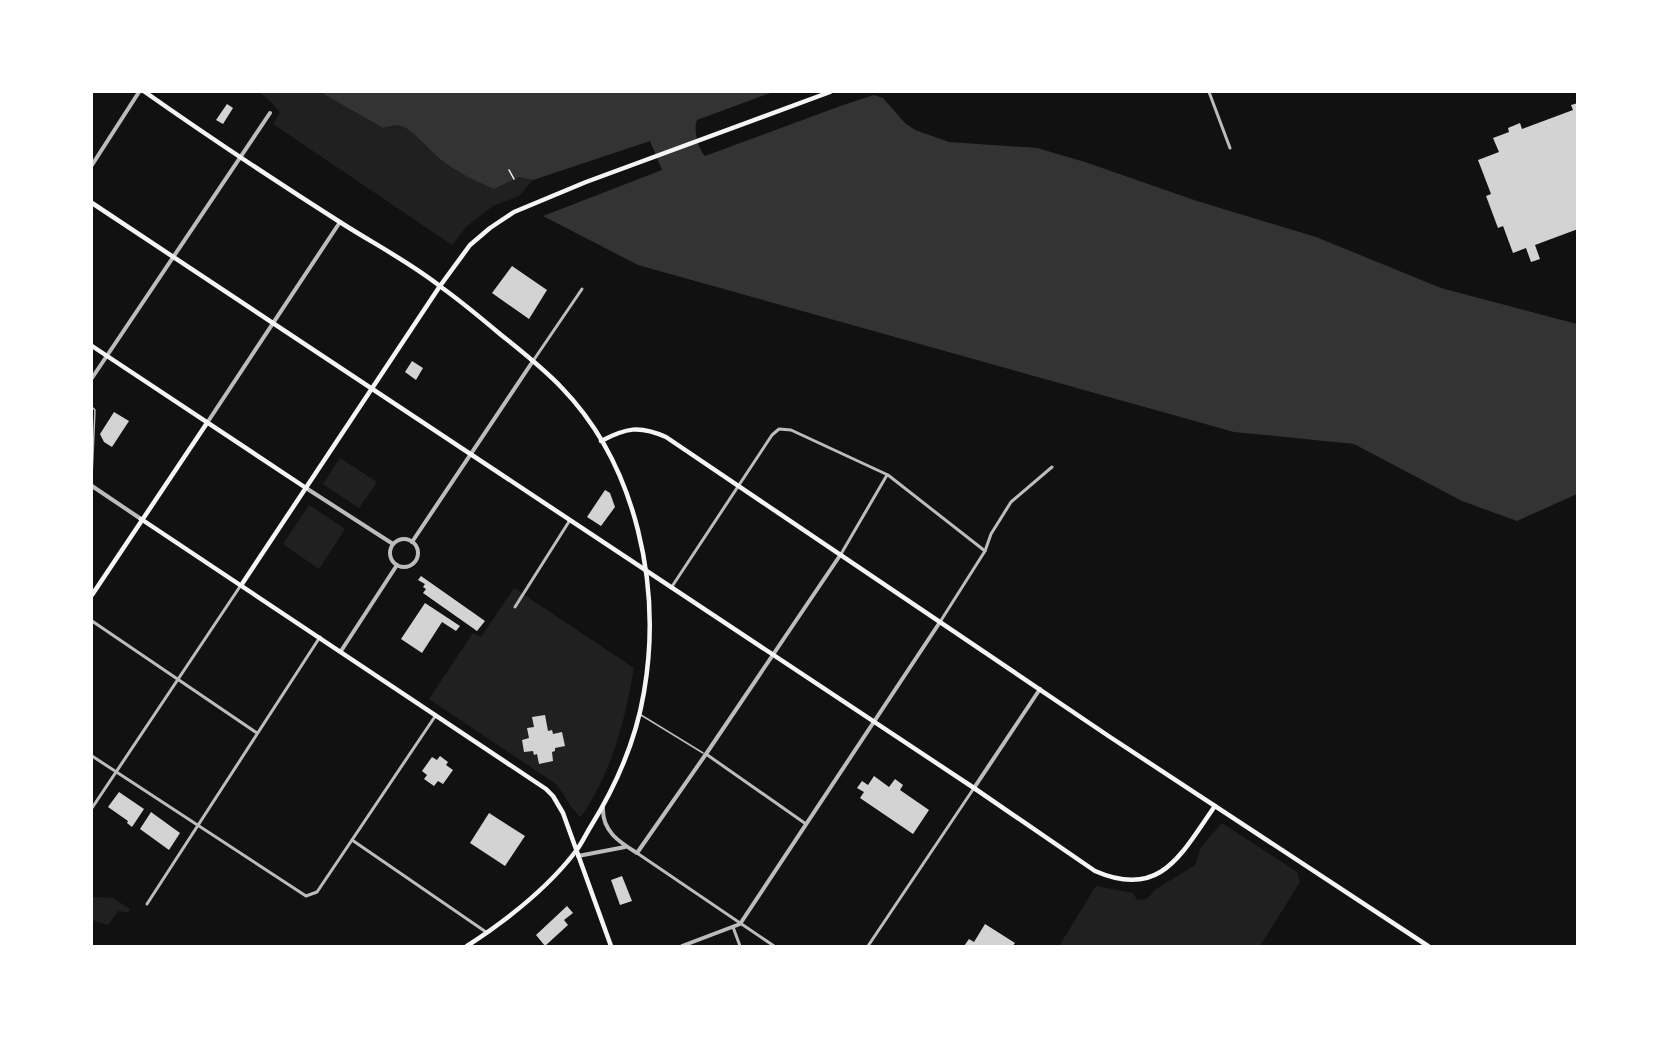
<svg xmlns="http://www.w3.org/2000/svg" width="1669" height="1038" font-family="'Space Grotesk',sans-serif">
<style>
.green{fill:#202020}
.water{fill:#333}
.building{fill:#d3d3d3}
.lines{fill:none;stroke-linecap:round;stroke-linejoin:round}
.path{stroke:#f5f5f5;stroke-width:1.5}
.service{stroke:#bcbcbc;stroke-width:1.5}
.minor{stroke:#bcbcbc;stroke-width:3}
.tertiary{stroke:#bcbcbc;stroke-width:4}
.secondary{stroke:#f5f5f5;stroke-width:4.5}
.primary{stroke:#f5f5f5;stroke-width:4.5}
</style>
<rect width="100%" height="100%" fill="#111"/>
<g class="green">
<path d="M 258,92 L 320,92 L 383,128 C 388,127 396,124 401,125 C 410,128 431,152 440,159 C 456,172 475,181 494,189 L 519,177 L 533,180 L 519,196 L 493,206 L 467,226 L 452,245 L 273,124 L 280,112 L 267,98 Z"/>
<polygon points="340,458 377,482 359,508 323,484"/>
<polygon points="309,505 345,529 319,569 283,544"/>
<path d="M 514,588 L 634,668 C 624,724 613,769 581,817 C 572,812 564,793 556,784 L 429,699 L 473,633 L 481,637 Z"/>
<polygon points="1222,823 1297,872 1300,882 1260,946 1059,946 1096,886 1133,893 1137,900 1147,899 1156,889 1195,865 1201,847"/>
<polygon points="92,897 113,898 130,909 128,912 118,911 108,925 92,920"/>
</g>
<path class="water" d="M 320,92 L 773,92 L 697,120 C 693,129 698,149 705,156 L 843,105 L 874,95 L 883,98 L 905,123 L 915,130 L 949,142 L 1037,148 L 1085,162 L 1197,201 L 1316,237 L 1441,288 L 1577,324 L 1577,494 L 1517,521 L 1462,501 L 1354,444 L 1234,432 L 638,265 L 543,216 L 662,170 L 650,141 L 533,180 L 519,177 L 494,189 C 475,181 456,172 440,159 C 430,151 411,128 401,126 C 396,124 388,127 383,128 Z"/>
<g class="building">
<polygon points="1578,103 1578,229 1535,245 1540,259 1531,262 1526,248 1513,253 1503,226 1498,228 1486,196 1491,194 1478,160 1499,152 1493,138 1509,132 1508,128 1520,123 1522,129 1573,110 1571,105"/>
<polygon points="227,104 233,108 223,124 216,120"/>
<polygon points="512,266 547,290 529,319 492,293"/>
<polygon points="412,361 423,368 416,380 405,372"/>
<polygon points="114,412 129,421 112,447 104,442 100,434"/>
<polygon points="605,490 610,493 615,507 601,526 587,517"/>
<polygon points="421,576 485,621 477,631 423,593 426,589 423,587 425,584 418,580"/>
<polygon points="425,603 460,626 456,631 442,622 422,653 401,639"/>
<polygon points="545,715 548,731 552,730 553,734 562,732 565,746 555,748 555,751 552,752 553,761 539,764 537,754 534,755 533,751 524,752 522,740 529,738 527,728 534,727 532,717"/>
<polygon points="440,756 448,762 446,765 453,770 443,784 438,781 434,786 424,779 427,775 422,771 432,757 437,760"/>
<polygon points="874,776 889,787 895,779 903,785 900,790 929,810 913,834 860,798 864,792 857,788 862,781 868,785"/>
<polygon points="119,792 144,809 132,827 127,823 128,821 108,807"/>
<polygon points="151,812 180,833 169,850 140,829"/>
<polygon points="489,813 525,836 505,866 470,843"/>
<polygon points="622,876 632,901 620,905 611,880"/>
<polygon points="567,906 573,913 564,920 568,925 545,946 536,935"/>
<polygon points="985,924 1015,943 1013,946 964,946 969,939 974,942"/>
</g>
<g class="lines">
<polyline class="path" points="509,170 514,179"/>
<g class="service">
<polyline points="92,407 95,410 92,477"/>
<polyline points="641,715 703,753"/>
</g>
<g class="minor">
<polyline points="1209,92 1230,148"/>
<polyline points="533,361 582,289"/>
<polyline points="841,554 887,475"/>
<polyline points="671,588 772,435 779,429 791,430 888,475 985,551"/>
<polyline points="515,607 570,520"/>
<polyline points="92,621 257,733"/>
<polyline points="940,622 985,551 991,534 1011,502 1052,467"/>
<polyline points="706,754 806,824"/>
<polyline points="92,756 306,896 317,892 436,715"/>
<polyline points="92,808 241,585"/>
<polyline points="352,840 486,932"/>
<polyline points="637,853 774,946"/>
<polyline points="147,904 320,637"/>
<polyline points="733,927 740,946"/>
<polyline points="868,946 974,788"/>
</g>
<g class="tertiary">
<polyline points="92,165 139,92"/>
<polyline points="92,378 270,113"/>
<polyline points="207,423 340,222"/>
<polyline points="92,486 141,519"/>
<polyline points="306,488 393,544"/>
<circle cx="404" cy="553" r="14"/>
<polyline points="412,542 533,361"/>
<polyline points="341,651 397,565"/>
<polyline points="974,788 1040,689"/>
<path d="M 603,808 C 602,831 619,842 637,853 L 706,754 L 841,554"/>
<polyline points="578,856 625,847"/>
<polyline points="682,946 740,924 940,622"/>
</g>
<g class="secondary">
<path d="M 92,203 L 974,788 L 1095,871 C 1161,900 1181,854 1215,806"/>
<polyline points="92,346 306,488"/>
<polyline points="141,519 546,789 553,796 563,813 611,946"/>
<polyline points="242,584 440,286"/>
<polyline points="92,595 207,423"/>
</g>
<g class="primary">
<path d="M 145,92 C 209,137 277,182 343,224 C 376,245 411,263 441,287 C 462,302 481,318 500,334 C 521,351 543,368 562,388 C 637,466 662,587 644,692 C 636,740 617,784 591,826 C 586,834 582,843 576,851 C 547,889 507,920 467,946"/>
<polyline points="440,286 470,245 490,228 514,212 586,182 830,92"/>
<path d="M 601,441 C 626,428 639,425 666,437 L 1110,737 L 1428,946"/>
</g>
</g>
<rect width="1669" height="1038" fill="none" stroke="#ffffff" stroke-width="186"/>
</svg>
